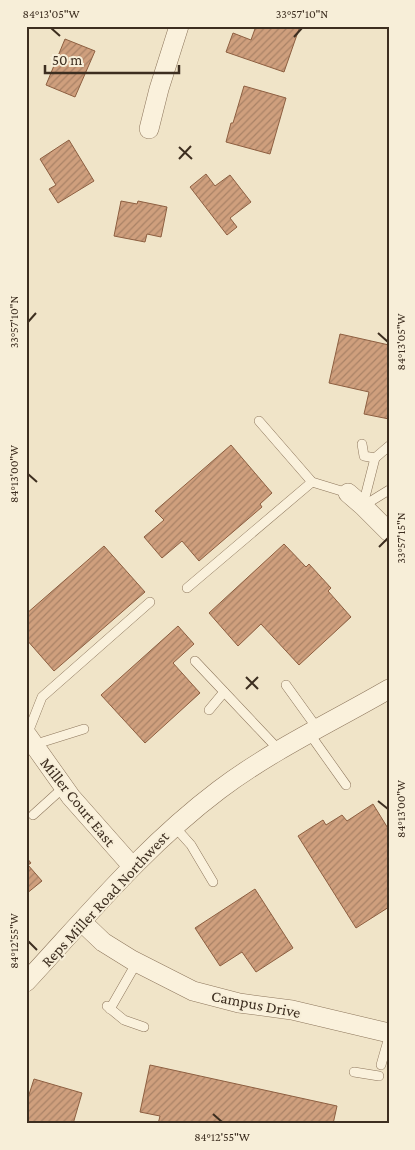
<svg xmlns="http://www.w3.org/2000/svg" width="415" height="1150" font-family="'Crimson Pro',serif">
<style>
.building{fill:url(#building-hatch);stroke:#8d5f41}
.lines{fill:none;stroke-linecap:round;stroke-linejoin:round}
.service-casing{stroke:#8d765c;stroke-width:10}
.minor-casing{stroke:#8d765c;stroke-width:20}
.service{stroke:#faf1dc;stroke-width:9}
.minor{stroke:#faf1dc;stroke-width:19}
.ticks{fill:none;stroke:#3d2e20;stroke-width:2}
.labels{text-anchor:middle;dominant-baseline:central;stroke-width:4;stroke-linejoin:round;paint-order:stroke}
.street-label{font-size:16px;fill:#3d2e20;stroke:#f7eed8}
.neatline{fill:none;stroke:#3d2e20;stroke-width:2}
.ticks-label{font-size:12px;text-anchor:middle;fill:#3d2e20}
</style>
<defs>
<pattern id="building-hatch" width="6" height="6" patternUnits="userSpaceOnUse" patternTransform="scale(1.25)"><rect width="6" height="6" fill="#cf9f7d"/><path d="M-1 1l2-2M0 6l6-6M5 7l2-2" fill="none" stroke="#a98266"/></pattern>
</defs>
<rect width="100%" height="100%" fill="#f0e4c8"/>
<g class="building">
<polygon points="256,26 300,26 284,72 226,52 233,33 251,40"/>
<polygon points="65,39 95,51 75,97 46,85"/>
<polygon points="244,86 286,98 270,154 226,142 231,123 233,123"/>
<polygon points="69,140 94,181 58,203 49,189 56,185 40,159"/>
<polygon points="206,174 215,186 230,175 251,202 230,218 237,227 227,235 190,187"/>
<polygon points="121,201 137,204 138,201 167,207 161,237 147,234 145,242 114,236"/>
<polygon points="340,334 389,345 389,419 364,414 369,392 329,383"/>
<polygon points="231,445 272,493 260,504 262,507 199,561 182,541 162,558 144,537 164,520 155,511"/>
<polygon points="284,544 306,567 309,564 331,588 328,591 351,617 299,665 261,624 238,646 209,613"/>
<polygon points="104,546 145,592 54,671 26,639 26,614"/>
<polygon points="178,626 194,644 173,663 200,693 145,743 101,695"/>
<polygon points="373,804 389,830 389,907 356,928 298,836 323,820 326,825 342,815 347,821"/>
<polygon points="26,857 31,863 28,865 42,881 26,894"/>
<polygon points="255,889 293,948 256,972 242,952 220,966 195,928"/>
<polygon points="150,1065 337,1106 333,1124 158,1124 160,1116 140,1112"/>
<polygon points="34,1079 82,1093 73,1124 26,1124 26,1104"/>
</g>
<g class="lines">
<defs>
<g id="service">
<polyline points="259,421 312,482 348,493"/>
<polyline points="362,444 364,456 375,458"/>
<polyline points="363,505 375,458 389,446"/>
<polyline points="363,506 389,490"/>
<polyline points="187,588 312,482"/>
<polyline points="195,661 279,750"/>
<polyline points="286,685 317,728"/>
<polyline points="209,710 224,692"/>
<polyline points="309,733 346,785"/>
<polyline points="27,735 42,697 150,602"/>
<polyline points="26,751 33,745 84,729"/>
<polyline points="33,815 64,787"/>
<polyline points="174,826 191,845 213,882"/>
<polyline points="107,1006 124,1020 144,1027"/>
<polyline points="110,1009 137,962"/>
<polyline points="381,1065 389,1037"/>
<polyline points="354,1072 379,1076"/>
</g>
<g id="minor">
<polyline points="149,129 159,89 179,26"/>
<polyline points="348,493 363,506 389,532"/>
<polyline points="27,735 71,797 132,866"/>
<polyline points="82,922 103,942 132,960 193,991 239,1003 292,1010 389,1033"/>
<path d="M 26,982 C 88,915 146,845 219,790 C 272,750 332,722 389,689"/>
</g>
</defs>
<use href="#service" class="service-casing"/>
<use href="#minor" class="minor-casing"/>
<use href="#service" class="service"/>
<use href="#minor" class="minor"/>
</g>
<path class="ticks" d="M 51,28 L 60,36M 294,37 L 302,28M 179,147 L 192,159M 179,159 L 191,146M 28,322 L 36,313M 378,333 L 388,342M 28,474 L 37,482M 379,547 L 388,538M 246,677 L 258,689M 246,689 L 258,677M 378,801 L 388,809M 28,941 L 37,950M 213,1114 L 222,1122"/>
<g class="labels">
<g class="street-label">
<text transform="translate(78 802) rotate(51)">Miller Court East</text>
<text transform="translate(105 899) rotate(-47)">Reps Miller Road Northwest</text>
<text transform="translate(256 1004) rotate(11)">Campus Drive</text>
</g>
</g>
<rect width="415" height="1150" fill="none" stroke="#f7eed8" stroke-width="55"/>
<path d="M45 65v8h134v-8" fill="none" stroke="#3d2e20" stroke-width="2.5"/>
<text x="52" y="65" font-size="15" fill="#3d2e20" stroke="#f7eed8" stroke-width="4" paint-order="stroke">50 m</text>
<rect x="28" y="28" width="360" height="1094" class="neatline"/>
<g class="ticks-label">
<text x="51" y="18">84°13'05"W</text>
<text x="302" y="18">33°57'10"N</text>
<text transform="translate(14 322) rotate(-90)" y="4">33°57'10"N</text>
<text transform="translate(401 342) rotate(-90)" y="4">84°13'05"W</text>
<text transform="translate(14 474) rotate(-90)" y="4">84°13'00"W</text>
<text transform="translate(401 538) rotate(-90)" y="4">33°57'15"N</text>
<text transform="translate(401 809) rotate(-90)" y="4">84°13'00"W</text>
<text transform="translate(14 941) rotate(-90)" y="4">84°12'55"W</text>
<text x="222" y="1141">84°12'55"W</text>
</g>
</svg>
